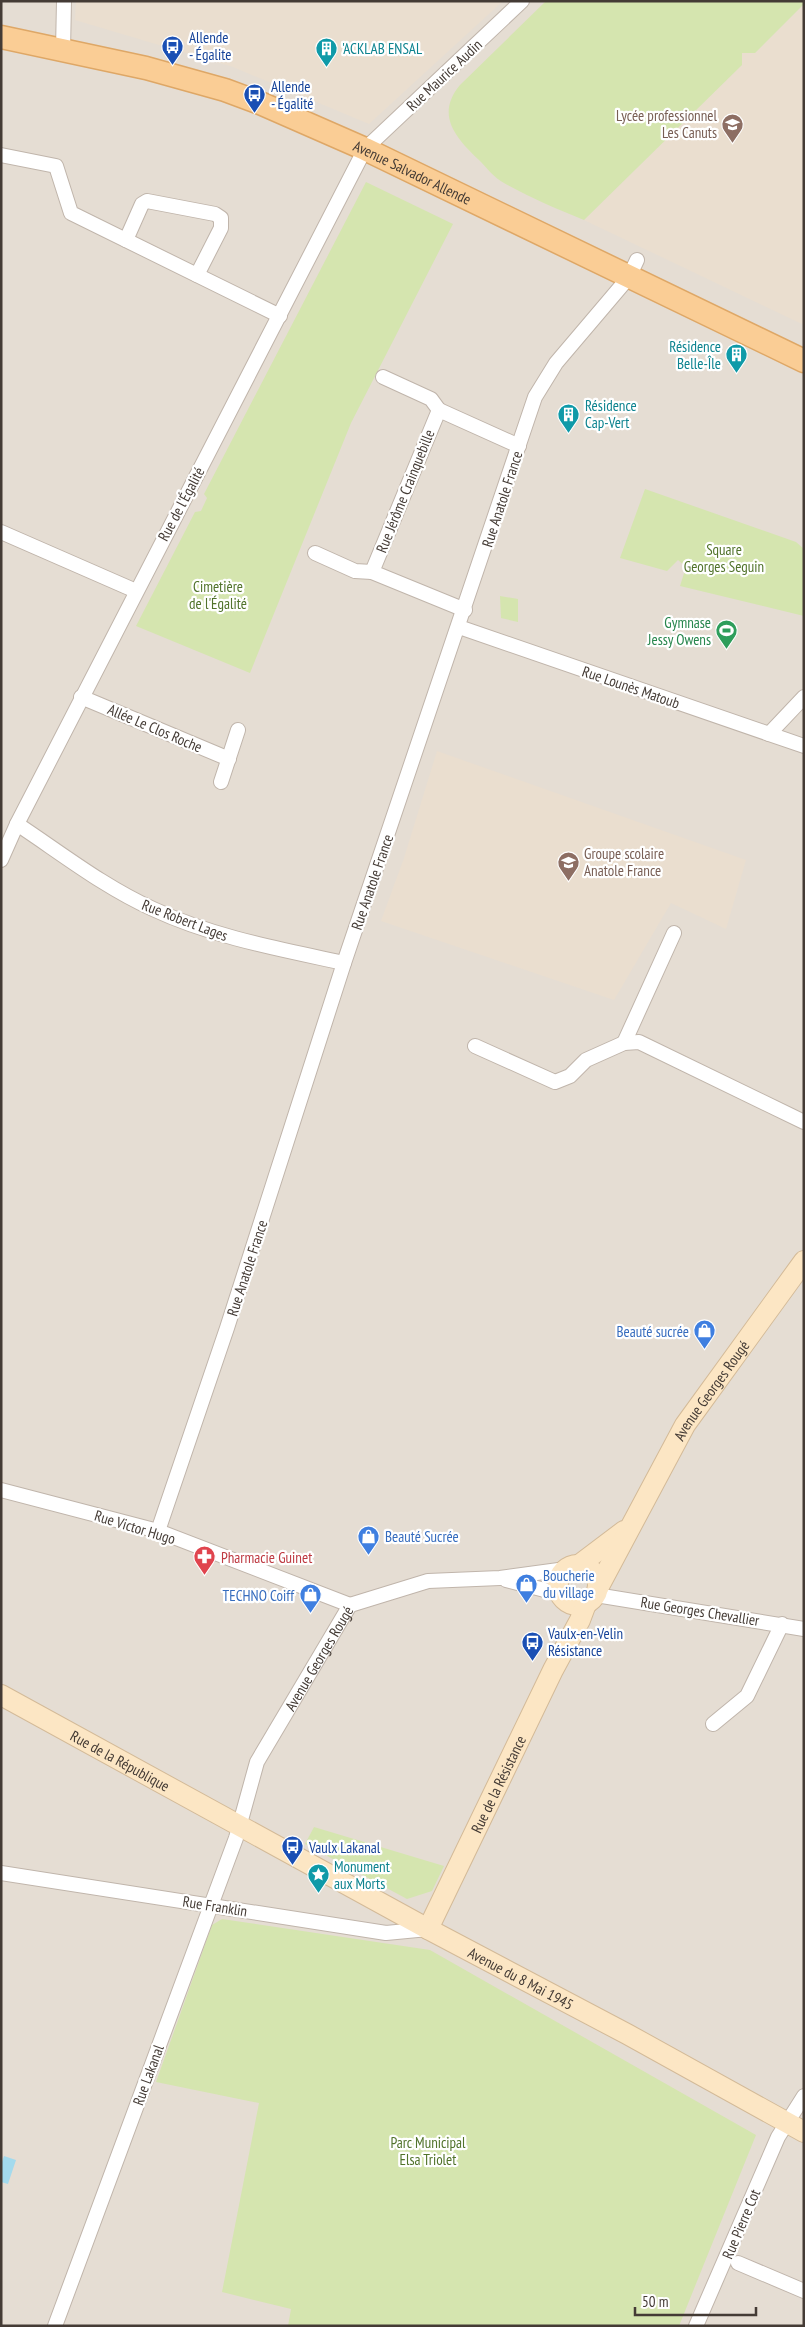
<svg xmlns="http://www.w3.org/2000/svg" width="805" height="2327" font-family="'PT Sans Narrow',sans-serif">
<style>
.residential{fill:#e5ddd3}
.education{fill:#eadecf}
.green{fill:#d5e5af}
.water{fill:#a3daed}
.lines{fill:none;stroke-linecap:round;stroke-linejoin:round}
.street-casing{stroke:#c0b5ab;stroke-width:16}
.secondary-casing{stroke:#d3ba98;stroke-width:22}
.primary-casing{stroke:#dea766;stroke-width:25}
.street{stroke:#fff;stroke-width:14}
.secondary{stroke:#fce6c4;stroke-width:20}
.primary{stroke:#facd95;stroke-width:22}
.labels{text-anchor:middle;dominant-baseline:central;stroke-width:4.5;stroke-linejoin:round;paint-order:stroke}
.transit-label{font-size:15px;fill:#164399;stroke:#fff;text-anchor:start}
.culture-label{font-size:15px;fill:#0d838f;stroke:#fff;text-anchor:start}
.street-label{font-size:15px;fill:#443b35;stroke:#fff}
.education-label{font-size:15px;fill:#785e54;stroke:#fff;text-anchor:end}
.park-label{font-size:15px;fill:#51732b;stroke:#fff}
.leisure-label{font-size:15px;fill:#27864d;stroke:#fff;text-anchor:end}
.shop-label{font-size:15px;fill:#366cbe;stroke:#fff;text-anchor:end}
.health-label{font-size:15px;fill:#be3a42;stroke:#fff;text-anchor:start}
</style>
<rect width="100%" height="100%" fill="#f2ece5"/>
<rect class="residential" x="1" y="1" width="803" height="2325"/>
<g class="education">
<polygon points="76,1 503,1 369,124 233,67 75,20"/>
<polygon points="804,4 804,325 584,220 742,65 742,53 755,53"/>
<polygon points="437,751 746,860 726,929 671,903 614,1000 381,921 404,858"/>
</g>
<g class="green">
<path d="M 546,1 L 804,1 L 804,4 L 755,53 L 742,53 L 742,65 L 584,220 C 557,209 529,197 504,183 C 494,178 486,167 479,160 C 456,138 435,115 460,85 Z"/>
<polygon points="366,182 453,224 351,423 250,673 136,626 195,512 201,511 207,498 204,494"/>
<polygon points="645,489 796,542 804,549 804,616 680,586 686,567 678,560 667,571 620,558"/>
<polygon points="500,596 518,599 518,622 501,618"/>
<polygon points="314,1827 444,1866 432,1891 407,1899 305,1844"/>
<polygon points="222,1919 430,1950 756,2135 679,2326 288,2326 291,2309 222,2292 259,2103 156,2082 212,1925"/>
</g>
<polygon class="water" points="4,2156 16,2160 8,2184 1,2182 1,2165"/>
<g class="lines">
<defs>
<g id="street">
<polyline points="63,50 64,1"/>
<polyline points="1,155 56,166 71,213 280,316"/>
<polyline points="126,240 142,204 147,201 215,214 221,218 221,228 197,275"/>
<polyline points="383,377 431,399 439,410"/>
<polyline points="1,532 136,591"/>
<polyline points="315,553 355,571 372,572"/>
<polyline points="465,610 372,572 439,410 519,446"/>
<polyline points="459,627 804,746"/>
<polyline points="81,697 229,759"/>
<polyline points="769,734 804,697"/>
<polyline points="221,782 238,730"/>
<path d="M 17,824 C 61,853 104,887 153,909 C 213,937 279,949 344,963"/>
<polyline points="1,860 17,824 365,149 522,1"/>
<polyline points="624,1043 674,933"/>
<polyline points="475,1046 555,1082 570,1076 586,1060 624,1043 639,1042 804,1122"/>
<polyline points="1,1490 158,1531 350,1605"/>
<polyline points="158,1531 227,1328 344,963 535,397 556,363 629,277 637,260"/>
<polyline points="506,1580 560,1594"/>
<polyline points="596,1595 804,1629"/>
<polyline points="713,1724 747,1696 782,1624"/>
<polyline points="1,1873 386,1933 428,1929"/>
<polyline points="738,2263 804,2291"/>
<path id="s1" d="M 55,2326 L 236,1838 L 257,1762 L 350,1605 L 428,1581 L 500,1578 L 566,1569"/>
<polyline points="696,2326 778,2137 804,2096"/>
</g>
<g id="secondary">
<circle cx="578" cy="1585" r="20"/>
<polyline points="579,1565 624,1531"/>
<path id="s2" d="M 598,1588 L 685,1425 L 804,1261"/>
<path id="s3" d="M 1,1695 L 428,1929 L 627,2034 L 804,2132"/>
<path id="s4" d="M 428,1929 L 553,1670 L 580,1620 L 586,1604"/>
</g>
<g id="primary">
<path id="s5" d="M 1,37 L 146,68 L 225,90 L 260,103 L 365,149 L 804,361"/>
</g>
</defs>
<use href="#street" class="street-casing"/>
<use href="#secondary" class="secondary-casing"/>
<use href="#primary" class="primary-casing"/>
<use href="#street" class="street"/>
<use href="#secondary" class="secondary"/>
<use href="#primary" class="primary"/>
</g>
<defs>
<symbol id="bus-pin" viewBox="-11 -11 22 30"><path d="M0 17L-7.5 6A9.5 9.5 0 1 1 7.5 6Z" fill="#1a4fb4" stroke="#fff"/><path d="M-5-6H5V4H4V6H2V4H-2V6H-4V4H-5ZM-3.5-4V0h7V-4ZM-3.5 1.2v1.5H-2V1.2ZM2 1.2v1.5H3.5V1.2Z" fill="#fff"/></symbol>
<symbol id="building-pin" viewBox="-11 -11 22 30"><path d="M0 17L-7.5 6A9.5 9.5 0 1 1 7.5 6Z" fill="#0f9aa8" stroke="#fff"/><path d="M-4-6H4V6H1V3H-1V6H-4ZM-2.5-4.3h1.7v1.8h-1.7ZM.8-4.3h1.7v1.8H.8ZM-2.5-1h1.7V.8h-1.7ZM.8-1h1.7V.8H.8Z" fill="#fff"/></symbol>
<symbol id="school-pin" viewBox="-11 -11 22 30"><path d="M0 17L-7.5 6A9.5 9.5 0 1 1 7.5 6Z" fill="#8d6e63" stroke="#fff"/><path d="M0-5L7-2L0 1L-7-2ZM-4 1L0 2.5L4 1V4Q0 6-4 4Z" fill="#fff"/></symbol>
<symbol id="stadium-pin" viewBox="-11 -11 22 30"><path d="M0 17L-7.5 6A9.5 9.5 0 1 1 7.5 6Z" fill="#2e9e5b" stroke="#fff"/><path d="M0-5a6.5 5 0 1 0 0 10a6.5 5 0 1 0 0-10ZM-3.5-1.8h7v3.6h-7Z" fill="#fff"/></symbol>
<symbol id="shop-pin" viewBox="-11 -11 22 30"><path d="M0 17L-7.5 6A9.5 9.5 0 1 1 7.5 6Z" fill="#3f7fe0" stroke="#fff"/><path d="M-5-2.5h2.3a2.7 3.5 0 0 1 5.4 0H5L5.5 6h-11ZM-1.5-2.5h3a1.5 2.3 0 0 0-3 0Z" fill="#fff"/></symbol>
<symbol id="pharmacy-pin" viewBox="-11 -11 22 30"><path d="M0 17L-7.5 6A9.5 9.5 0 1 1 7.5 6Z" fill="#e0444e" stroke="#fff"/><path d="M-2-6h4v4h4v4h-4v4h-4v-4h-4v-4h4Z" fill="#fff"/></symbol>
<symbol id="sight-pin" viewBox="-11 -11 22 30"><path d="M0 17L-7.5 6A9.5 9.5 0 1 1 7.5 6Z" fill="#0f9aa8" stroke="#fff"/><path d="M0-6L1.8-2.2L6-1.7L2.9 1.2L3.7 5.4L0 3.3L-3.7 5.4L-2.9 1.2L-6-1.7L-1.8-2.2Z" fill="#fff"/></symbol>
</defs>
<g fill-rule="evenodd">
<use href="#bus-pin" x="160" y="34" width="25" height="34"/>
<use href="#building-pin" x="314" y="36" width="25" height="34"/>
<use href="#bus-pin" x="242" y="82" width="25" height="34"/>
<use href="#school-pin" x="720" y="112" width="25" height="34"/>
<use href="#building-pin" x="724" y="342" width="25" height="34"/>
<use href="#building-pin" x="556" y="402" width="25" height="34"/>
<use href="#stadium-pin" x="714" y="618" width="25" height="34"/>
<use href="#school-pin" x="556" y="850" width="25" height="34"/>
<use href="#shop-pin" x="692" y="1318" width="25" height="34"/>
<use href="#shop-pin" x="356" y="1524" width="25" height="34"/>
<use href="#pharmacy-pin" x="192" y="1544" width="25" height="34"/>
<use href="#shop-pin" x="514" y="1572" width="25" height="34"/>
<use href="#shop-pin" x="298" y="1582" width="25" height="34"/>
<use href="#bus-pin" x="520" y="1630" width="25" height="34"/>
<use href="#bus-pin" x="280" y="1834" width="25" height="34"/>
<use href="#sight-pin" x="306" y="1862" width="25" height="34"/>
</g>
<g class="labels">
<g class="transit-label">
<text x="189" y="37">Allende<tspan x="189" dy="17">- Égalite</tspan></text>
<text x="271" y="86">Allende<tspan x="271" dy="17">- Égalité</tspan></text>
<text x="548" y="1633">Vaulx-en-Velin<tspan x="548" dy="17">Résistance</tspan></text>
<text x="309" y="1847">Vaulx Lakanal</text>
</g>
<g class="culture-label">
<text x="342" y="48">'ACKLAB ENSAL</text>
<text x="721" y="346" text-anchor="end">Résidence<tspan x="721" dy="17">Belle-Île</tspan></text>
<text x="585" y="405">Résidence<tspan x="585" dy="17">Cap-Vert</tspan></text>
<text x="334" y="1866">Monument<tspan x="334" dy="17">aux Morts</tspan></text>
</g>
<g class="street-label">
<text transform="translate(444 75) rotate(-43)">Rue Maurice Audin</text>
<text stroke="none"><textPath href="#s5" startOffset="435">Avenue Salvador Allende</textPath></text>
<text transform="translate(405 491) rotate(-68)">Rue Jérôme Crainquebille</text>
<text transform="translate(502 499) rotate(-72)">Rue Anatole France</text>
<text transform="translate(181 504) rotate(-62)">Rue de l'Égalité</text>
<text transform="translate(631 687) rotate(19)">Rue Lounès Matoub</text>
<text transform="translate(155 728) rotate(23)">Allée Le Clos Roche</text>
<text transform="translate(372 882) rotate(-71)">Rue Anatole France</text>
<text transform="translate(185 920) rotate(21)">Rue Robert Lages</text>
<text transform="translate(247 1268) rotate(-72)">Rue Anatole France</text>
<text stroke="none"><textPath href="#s2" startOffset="228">Avenue Georges Rougé</textPath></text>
<text transform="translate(135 1527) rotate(17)">Rue Victor Hugo</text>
<text transform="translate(700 1611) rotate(9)">Rue Georges Chevallier</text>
<text stroke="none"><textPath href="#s1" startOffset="720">Avenue Georges Rougé</textPath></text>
<text stroke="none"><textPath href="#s3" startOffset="136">Rue de la République</textPath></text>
<text stroke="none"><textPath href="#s4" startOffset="161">Rue de la Résistance</textPath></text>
<text transform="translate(215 1906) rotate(9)">Rue Franklin</text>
<text stroke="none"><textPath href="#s3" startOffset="592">Avenue du 8 Mai 1945</textPath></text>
<text transform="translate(148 2075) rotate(-70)">Rue Lakanal</text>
<text transform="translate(741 2224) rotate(-67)">Rue Pierre Cot</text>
</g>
<g class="education-label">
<text x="717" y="115">Lycée professionnel<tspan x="717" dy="17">Les Canuts</tspan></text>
<text x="584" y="853" text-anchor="start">Groupe scolaire<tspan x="584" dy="17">Anatole France</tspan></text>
</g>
<g class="park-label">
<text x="724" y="549">Square<tspan x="724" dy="17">Georges Seguin</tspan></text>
<text x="218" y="586">Cimetière<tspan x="218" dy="17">de l'Égalité</tspan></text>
<text x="428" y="2142">Parc Municipal<tspan x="428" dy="17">Elsa Triolet</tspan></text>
</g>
<g class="leisure-label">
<text x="711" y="622">Gymnase<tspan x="711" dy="17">Jessy Owens</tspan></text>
</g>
<g class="shop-label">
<text x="689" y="1331">Beauté sucrée</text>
<text x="385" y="1536" text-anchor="start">Beauté Sucrée</text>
<text x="543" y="1575" text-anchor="start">Boucherie<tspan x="543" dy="17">du village</tspan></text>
<text x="294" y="1595">TECHNO Coiff</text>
</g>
<g class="health-label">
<text x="221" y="1557">Pharmacie Guinet</text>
</g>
</g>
<rect width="805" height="2327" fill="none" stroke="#443b35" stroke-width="5"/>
<path d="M635 2307v8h121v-8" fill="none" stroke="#443b35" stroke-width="2.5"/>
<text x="642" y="2307" font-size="15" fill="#443b35" stroke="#ffffff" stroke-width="4" paint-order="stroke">50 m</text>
</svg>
